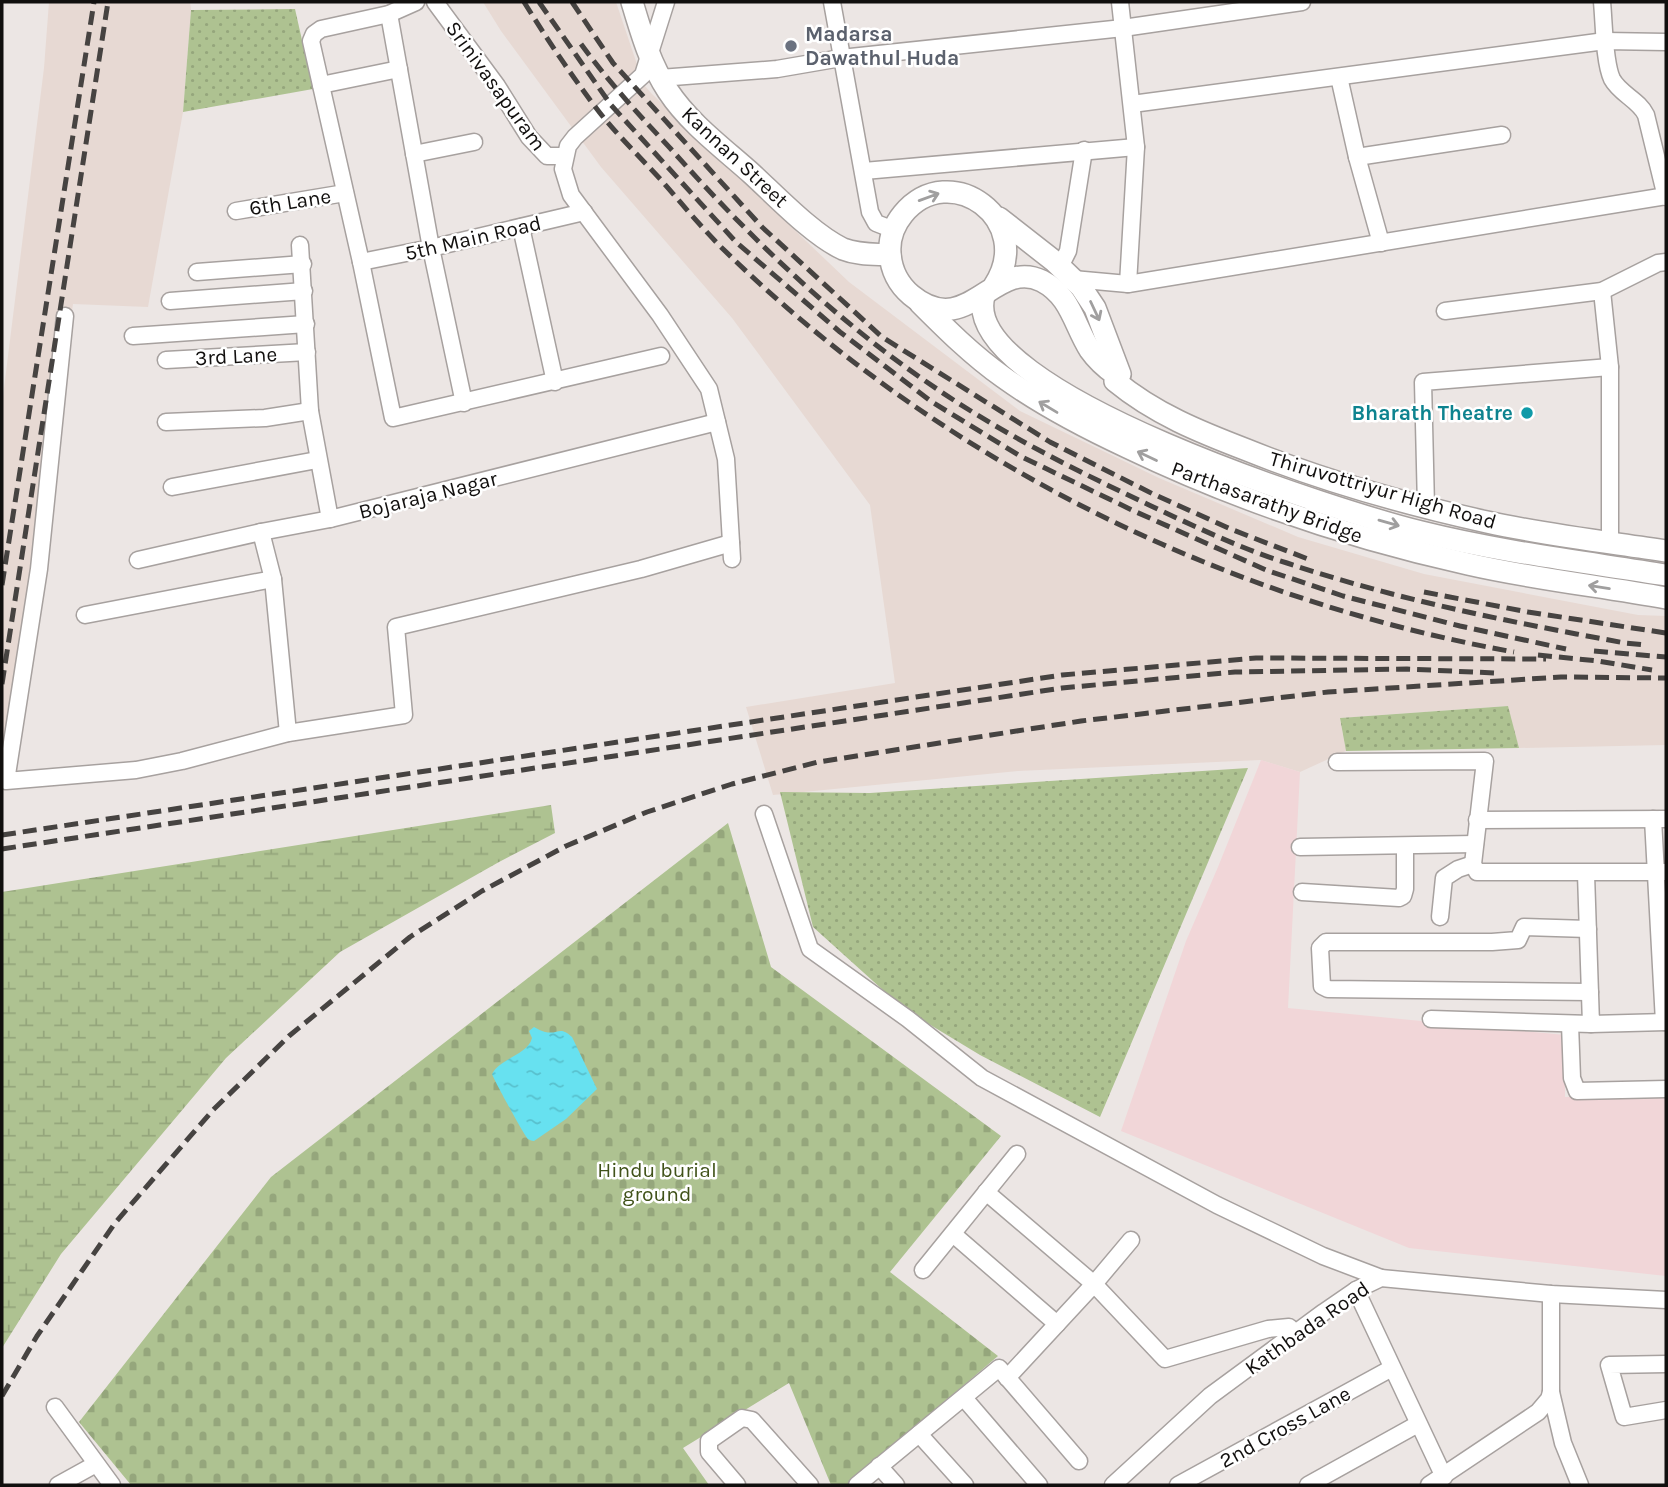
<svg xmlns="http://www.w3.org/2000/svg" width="1668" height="1487" font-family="Karla,sans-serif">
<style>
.built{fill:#e7d9d3}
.education{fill:#f1d6d8}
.wetland{fill:url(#wetland-marsh)}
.cemetery{fill:url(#cemetery-stones)}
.park{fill:url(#park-dots)}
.water{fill:url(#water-ripples)}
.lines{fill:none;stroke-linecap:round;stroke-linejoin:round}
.street-casing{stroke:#a7a19f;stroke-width:19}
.secondary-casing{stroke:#a7a19f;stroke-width:24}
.street{stroke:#fff;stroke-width:16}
.secondary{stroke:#fff;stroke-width:21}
.rail{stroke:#464341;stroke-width:5;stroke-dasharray:14 7;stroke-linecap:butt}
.oneway{stroke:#a09f9f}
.worship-dot{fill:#6b7280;stroke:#fff;stroke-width:2.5}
.culture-dot{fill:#0f9aa8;stroke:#fff;stroke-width:2.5}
.labels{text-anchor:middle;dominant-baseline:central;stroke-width:5;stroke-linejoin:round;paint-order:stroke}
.worship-label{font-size:21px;font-weight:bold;fill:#5b616d;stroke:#fff;text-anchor:start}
.street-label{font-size:21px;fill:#110f0e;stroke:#fff}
.culture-label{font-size:21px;font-weight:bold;fill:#0d838f;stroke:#fff;text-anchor:end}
.park-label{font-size:21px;fill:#405219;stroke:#fff}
</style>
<defs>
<pattern id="wetland-marsh" width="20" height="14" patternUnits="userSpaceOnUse" patternTransform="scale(1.75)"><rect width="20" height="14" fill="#aec291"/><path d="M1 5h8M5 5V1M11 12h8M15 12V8" fill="none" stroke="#95a67c"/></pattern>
<pattern id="cemetery-stones" width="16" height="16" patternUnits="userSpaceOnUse" patternTransform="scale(1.75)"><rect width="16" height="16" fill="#aec291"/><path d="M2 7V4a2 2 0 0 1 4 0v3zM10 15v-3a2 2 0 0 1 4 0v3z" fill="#95a67c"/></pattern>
<pattern id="park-dots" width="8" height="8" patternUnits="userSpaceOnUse" patternTransform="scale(1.75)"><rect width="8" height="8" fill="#aec291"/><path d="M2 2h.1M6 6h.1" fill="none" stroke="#95a67c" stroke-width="1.8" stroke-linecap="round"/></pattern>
<pattern id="water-ripples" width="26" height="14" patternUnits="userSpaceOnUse" patternTransform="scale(1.75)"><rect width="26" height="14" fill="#67e1f0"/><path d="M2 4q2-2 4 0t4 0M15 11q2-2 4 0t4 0" fill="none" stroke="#58c0cd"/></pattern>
</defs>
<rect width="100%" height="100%" fill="#ece6e4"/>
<g class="built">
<polygon points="49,2 190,2 191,10 183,112 148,307 73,304 2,767 2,404 44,68"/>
<polygon points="483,2 616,2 644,85 652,94 849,282 1020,411 1159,478 1298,537 1424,574 1638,615 1666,616 1666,745 1519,748 1507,706 1340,718 1346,751 1300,772 1260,760 1018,771 773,795 746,707 895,683 870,505 732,318 601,167 501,31"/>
</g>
<polygon class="education" points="1261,760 1300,772 1288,1008 1565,1035 1565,1097 1666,1094 1666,1276 1409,1248 1121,1131 1186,941 1218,867"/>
<polygon class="wetland" points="551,805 555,833 499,862 340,952 226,1058 61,1254 2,1348 2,892"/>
<polygon class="cemetery" points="728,823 771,967 1001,1136 890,1272 998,1356 847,1485 831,1485 789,1383 683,1448 709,1485 131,1485 79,1422 271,1177"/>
<g class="park">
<polygon points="295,9 313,89 183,112 191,10"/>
<polygon points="1508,706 1519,748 1346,751 1340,718"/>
<polygon points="1248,768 1100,1117 980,1055 904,1009 813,927 780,792 870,793"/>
</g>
<path class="water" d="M 534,1027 C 538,1029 541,1031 545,1032 C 559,1035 559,1025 572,1037 L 597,1089 L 566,1119 L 534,1141 C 532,1141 530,1140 528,1139 C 524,1135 494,1080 492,1074 C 500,1058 528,1055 532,1038 L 529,1031 Z"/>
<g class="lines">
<defs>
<g id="street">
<polyline points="416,2 389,14 321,29 314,34 311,41 361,262 393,418 661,356"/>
<polyline points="435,2 497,86 529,137 547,156 565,156"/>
<polyline points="666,2 643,75 575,137 568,146 563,169 571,195 660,315 709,389 726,459 732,559"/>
<polyline points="832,2 870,212 876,223 894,230"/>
<polyline points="1120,2 1136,147 1128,284"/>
<path d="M 1602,2 C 1604,21 1604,62 1612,79 C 1620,94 1639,100 1646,115 L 1666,197"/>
<polyline points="389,14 431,248 464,403"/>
<polyline points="1339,77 1357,157 1381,243"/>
<polyline points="660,78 777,69 841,58 1123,28 1302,2"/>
<polyline points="321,85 399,69"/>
<polyline points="1132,104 1605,41 1666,42"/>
<polyline points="414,154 474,142"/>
<polyline points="1357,157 1502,135"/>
<polyline points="864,171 1136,147"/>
<polyline points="236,211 345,193"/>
<polyline points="521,227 555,382"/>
<polyline points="300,245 310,411 330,519"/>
<polyline points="361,262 431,248 584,212"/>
<polyline points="1060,267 1068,251 1084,150"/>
<polyline points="197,272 303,264"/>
<polyline points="1073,279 1128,284 1666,196"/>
<polyline points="1602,291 1610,367 1610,542"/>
<polyline points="170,301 304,291"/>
<polyline points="1445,311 1602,291 1658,263 1666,262"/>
<polyline points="65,316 39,569 6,781 136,770 182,761 288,733 404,715 396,627 641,569 731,543"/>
<polyline points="133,336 306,324"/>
<polyline points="166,360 307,352"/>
<polyline points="166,422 265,418 310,411"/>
<polyline points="172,487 317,460"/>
<polyline points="1426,507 1423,382 1610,367"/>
<polyline points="261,532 273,579 288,733"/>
<polyline points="138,560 261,532 330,519 717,422"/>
<polyline points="85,615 273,579"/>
<polyline points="1337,762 1485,761 1473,864 1477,872 1666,872"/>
<polyline points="764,814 810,949 908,1019 982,1078 1217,1205 1323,1256 1381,1278"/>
<polyline points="1653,819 1664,1022"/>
<polyline points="1477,820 1666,819"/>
<polyline points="1300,847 1475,844"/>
<polyline points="1586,874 1591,1024 1666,1022"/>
<polyline points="1302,892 1399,898 1403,896 1405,889 1405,847"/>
<polyline points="1440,917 1444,878 1458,869 1473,864"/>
<polyline points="1588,929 1524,927 1518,940 1492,942 1326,942 1320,948 1322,986 1328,989 1590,992"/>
<polyline points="1431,1019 1591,1024"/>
<polyline points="1570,1024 1572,1078 1577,1091 1666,1089"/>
<polyline points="986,1192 1094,1284 1165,1359 1268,1329 1289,1327 1295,1333"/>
<polyline points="953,1234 1057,1324"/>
<polyline points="923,1270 1017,1154"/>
<polyline points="1356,1290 1444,1477"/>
<polyline points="1551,1294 1551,1392 1563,1443 1580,1485"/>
<polyline points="1666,1364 1609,1365 1624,1417 1666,1410"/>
<polyline points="1007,1378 1094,1284 1131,1240"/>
<polyline points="964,1398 1039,1485"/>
<polyline points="55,1407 112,1485"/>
<polyline points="919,1434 965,1485"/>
<polyline points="879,1466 896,1485"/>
<polyline points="58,1485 96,1464"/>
<polyline points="737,1485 709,1452 709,1441 742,1418 752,1420 810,1485"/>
<polyline points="857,1485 999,1368 1079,1461"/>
<polyline points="1113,1485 1210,1396 1324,1312 1356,1290 1381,1278 1551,1294 1666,1300"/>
<polyline points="1178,1485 1392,1368"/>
<polyline points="1308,1485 1418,1424"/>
<polyline points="1429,1485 1538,1412 1549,1399 1551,1392"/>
</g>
<g id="secondary">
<path d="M 632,2 C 641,32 650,64 668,91 C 689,123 723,148 752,174 C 776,196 813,235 843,249 C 858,255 874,254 890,255"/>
<polyline points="999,218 1054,261 1081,287 1095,308 1120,374 1118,376"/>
<path d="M 994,286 C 1037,221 950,157 903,214 C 894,225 889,239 890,253 C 891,269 898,284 911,295 C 968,342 994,257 1042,281 C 1071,296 1074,325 1090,350 C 1097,360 1106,368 1116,375 L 1115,381 C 1155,414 1200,432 1247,450 C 1324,481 1406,504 1487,522 C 1546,535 1607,542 1666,551"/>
<path d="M 984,296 C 957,393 1348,514 1421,532 C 1501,552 1585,562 1666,575"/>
<path d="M 920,303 C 946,329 972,355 1003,377 C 1042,405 1084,427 1127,447 C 1235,499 1351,538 1468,564 C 1533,579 1600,586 1666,598"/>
</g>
</defs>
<use href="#street" class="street-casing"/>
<use href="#secondary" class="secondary-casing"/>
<use href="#street" class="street"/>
<use href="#secondary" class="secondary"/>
<g class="rail">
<path d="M 524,2 C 547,39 573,78 600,113 C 619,137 641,158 662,181 C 682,204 702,228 723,249 C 938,459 1219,599 1514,652"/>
<polyline points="539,2 611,105 736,242 840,332 932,402 1020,456 1134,511 1266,570 1343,596 1460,626 1566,649"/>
<polyline points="572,2 613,63 762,227 882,337 1050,442 1153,494 1233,530 1313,561"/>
<path d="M 581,44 C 608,81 639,115 670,148 C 750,238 836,321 937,389 C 1003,434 1077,471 1149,505 C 1194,526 1239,548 1287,563 C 1397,600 1511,622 1625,643 L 1645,645"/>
<polyline points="2,585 94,2"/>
<polyline points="1424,592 1528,612 1666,633"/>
<polyline points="1594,651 1666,657"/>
<polyline points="1538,655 1598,661 1652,670"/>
<polyline points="2,684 108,2"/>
<polyline points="2,835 1062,675 1256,658 1546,659"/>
<polyline points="2,849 1062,688 1235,672 1407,669 1494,673"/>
<polyline points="2,1396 37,1336 115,1223 213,1110 289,1036 410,937 482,891 566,846 647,812 732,784 818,762 1081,721 1328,692 1561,677 1666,678"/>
</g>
</g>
<defs><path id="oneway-shaft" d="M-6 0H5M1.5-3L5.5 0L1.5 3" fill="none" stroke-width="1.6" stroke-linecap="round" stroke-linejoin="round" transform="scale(1.75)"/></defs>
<g class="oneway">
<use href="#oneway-shaft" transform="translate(929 197) rotate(-20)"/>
<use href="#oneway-shaft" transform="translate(1095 311) rotate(65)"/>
<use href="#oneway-shaft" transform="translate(1048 407) rotate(-149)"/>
<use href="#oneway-shaft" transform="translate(1147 456) rotate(-155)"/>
<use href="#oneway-shaft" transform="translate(1389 523) rotate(16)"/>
<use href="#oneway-shaft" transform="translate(1599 587) rotate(-171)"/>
</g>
<circle class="worship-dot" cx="791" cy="46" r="7"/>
<circle class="culture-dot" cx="1527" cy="413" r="7"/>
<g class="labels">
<g class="worship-label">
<text x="805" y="34">Madarsa<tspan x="805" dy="24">Dawathul Huda</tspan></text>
</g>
<g class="street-label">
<text transform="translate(496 86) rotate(54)">Srinivasapuram</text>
<text transform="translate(735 157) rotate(43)">Kannan Street</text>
<text transform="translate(290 202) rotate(-9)">6th Lane</text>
<text transform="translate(473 238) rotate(-13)">5th Main Road</text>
<text transform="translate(236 356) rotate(-3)">3rd Lane</text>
<text transform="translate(1383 490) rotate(16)">Thiruvottriyur High Road</text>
<text transform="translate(428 495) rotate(-14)">Bojaraja Nagar</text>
<text transform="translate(1267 502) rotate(20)">Parthasarathy Bridge</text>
<text transform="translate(1307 1328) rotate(-35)">Kathbada Road</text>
<text transform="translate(1285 1427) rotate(-29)">2nd Cross Lane</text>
</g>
<g class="culture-label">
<text x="1513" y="413">Bharath Theatre</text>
</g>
<g class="park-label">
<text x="657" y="1170">Hindu burial<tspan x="657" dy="24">ground</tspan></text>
</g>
</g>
<rect width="1668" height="1487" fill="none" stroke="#110f0e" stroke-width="7"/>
</svg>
